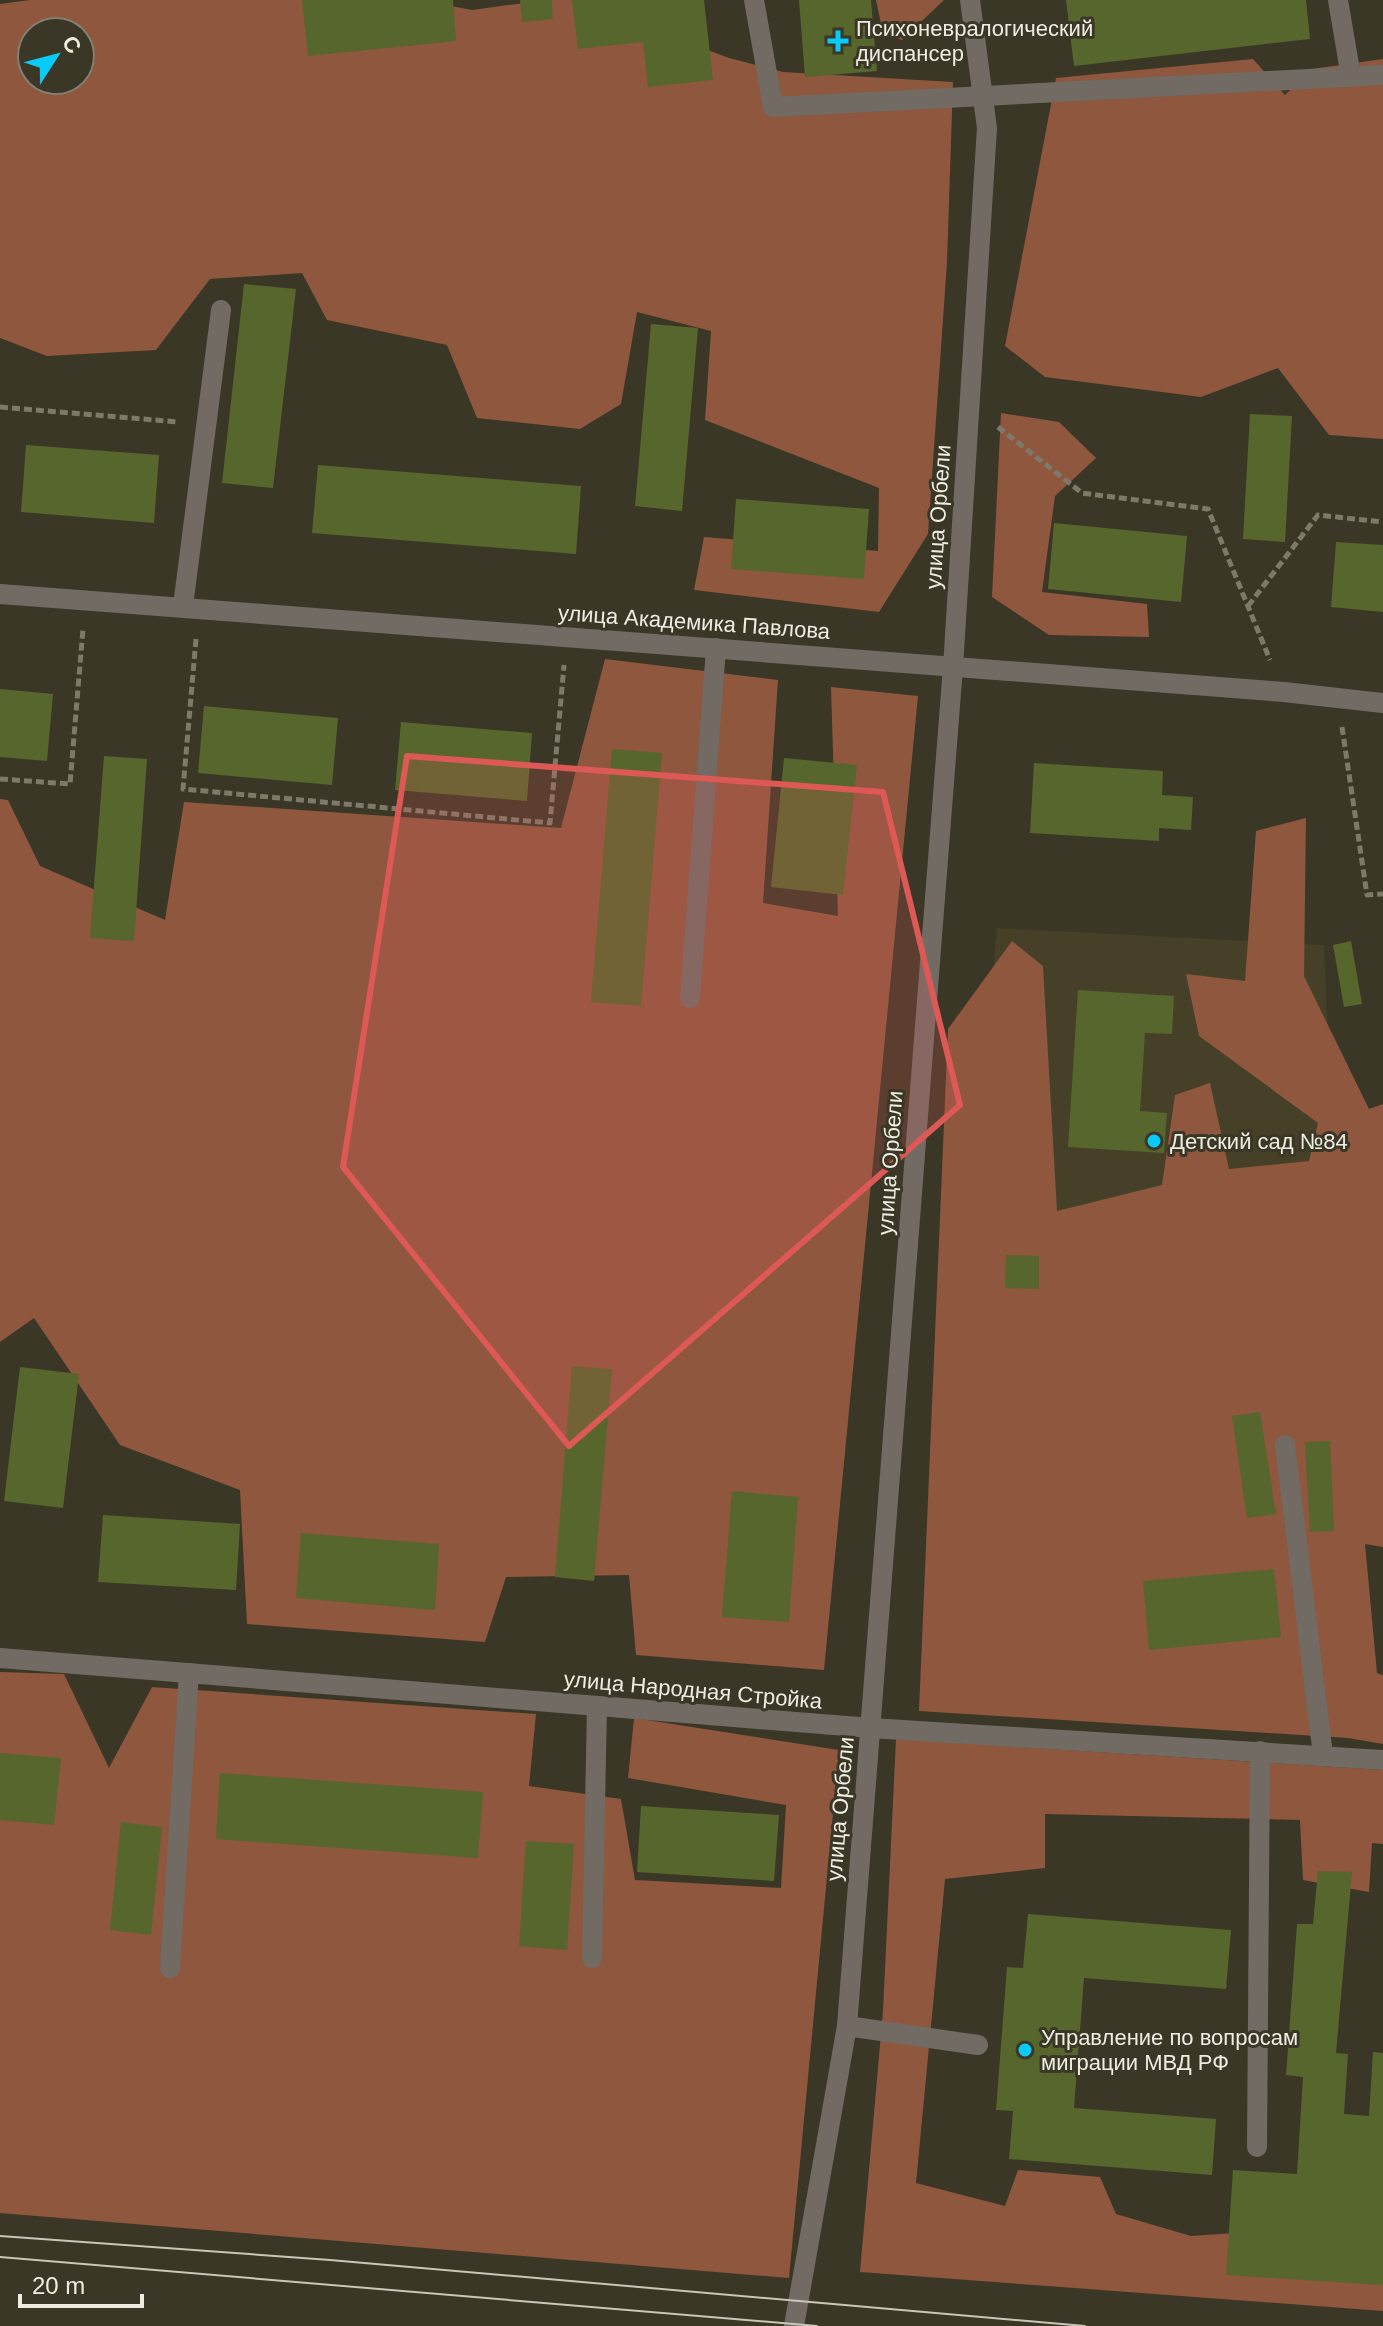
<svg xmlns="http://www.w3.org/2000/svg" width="1383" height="2326" font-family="Arial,sans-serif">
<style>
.built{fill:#464029}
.forest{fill:#8e573e;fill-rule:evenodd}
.building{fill:#57662d}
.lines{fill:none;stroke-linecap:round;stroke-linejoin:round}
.path{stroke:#7d796b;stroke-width:5;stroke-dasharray:8 4;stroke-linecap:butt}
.minor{stroke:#716b64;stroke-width:20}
.tram{stroke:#c9c6ba;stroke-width:2}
.marked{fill:#dc5956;fill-opacity:0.2;stroke:#dc5956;stroke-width:6;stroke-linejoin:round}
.poi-dot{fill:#08cbf9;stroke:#3b3727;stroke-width:3}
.labels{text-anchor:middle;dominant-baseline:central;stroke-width:6;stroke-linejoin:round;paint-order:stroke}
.poi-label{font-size:22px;fill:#efece2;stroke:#3b3727;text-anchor:start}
.street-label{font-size:22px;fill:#efece2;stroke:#3b3727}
</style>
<rect width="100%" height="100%" fill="#3b3727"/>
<polygon class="built" points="997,928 1324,945 1336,1225 967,1244"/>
<g class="forest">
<path d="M 30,0 L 419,0 L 472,10 L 546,0 L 572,0 L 729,58 L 783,72 L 953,82 L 947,262 L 928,534 L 879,612 L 694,590 L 704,537 L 878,551 L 879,488 L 705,420 L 711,331 L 637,312 L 621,404 L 580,429 L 477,418 L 447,345 L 327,320 L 302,273 L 210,279 L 156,350 L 47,356 L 0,338 L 0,4 ZM 32,32 L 80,32 L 80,80 L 32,80 Z"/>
<polygon points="876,0 944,0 902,40 883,33"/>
<polygon points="1253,59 1285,95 1312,69 1383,59 1383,439 1329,435 1278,368 1201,397 1045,377 1005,346 1056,78"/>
<polygon points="1001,413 1059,422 1096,458 1055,496 1042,592 1147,604 1149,637 1049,635 992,597"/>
<polygon points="605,659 778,680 763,903 838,916 831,687 918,696 824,1670 636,1655 629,1575 506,1577 485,1642 247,1624 240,1490 120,1445 34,1318 0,1342 0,799 8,800 40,866 165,920 184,802 561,828"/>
<polygon points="1306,818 1304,976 1369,1109 1383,1104 1383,1547 1365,1544 1377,1673 1383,1675 1383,1744 1348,1738 919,1711 948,1029 1012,941 1043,966 1057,1211 1162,1185 1175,1095 1210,1083 1229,1169 1309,1161 1318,1123 1199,1036 1186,974 1245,981 1256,831"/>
<polygon points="0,1672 64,1674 109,1768 152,1687 536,1714 529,1786 621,1799 635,1880 781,1888 786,1805 628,1778 634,1718 839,1750 789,2278 0,2213"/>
<polygon points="896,1739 1383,1770 1383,1844 1372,1843 1369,1892 1303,1880 1300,1820 1045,1814 1045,1868 945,1879 916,2183 1005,2206 1018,2170 1100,2177 1116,2214 1191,2236 1383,2223 1383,2311 860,2272 883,2011"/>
</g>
<g class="building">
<polygon points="302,0 453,0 456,41 308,56"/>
<polygon points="520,0 552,0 553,19 522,22"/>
<polygon points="572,0 704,0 713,80 648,87 643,42 578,49"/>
<polygon points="799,0 871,0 877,71 805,77"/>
<polygon points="1066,0 1306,0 1310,39 1074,66"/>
<polygon points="244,284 296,289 273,488 222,483"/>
<polygon points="651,324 698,328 682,511 635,506"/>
<polygon points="1250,414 1292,416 1285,542 1243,539"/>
<polygon points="26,445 159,455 154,523 21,512"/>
<polygon points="318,465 581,486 576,554 312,533"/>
<polygon points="736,499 869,509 864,579 731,569"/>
<polygon points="1054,523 1187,536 1181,602 1048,589"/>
<polygon points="1336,542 1383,545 1383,612 1331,607"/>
<polygon points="0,689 53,694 47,761 0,757"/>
<polygon points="204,706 338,718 332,785 198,773"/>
<polygon points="401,722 532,733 527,801 395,790"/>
<polygon points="612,749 662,753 641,1006 591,1002"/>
<polygon points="104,756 147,759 134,941 90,938"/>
<polygon points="784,758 857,765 843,895 771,887"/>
<polygon points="1034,763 1163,771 1162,795 1193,797 1191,830 1159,828 1159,841 1030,833"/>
<polygon points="1351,941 1362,1004 1344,1007 1333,945"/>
<polygon points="1078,990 1174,996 1172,1034 1145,1033 1140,1111 1167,1113 1164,1153 1068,1147"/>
<polygon points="1006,1255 1039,1256 1039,1289 1005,1288"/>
<polygon points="572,1366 612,1369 594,1581 555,1577"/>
<polygon points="20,1367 79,1374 63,1508 4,1501"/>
<polygon points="1260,1412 1276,1514 1247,1518 1232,1416"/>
<polygon points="1330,1441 1334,1531 1310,1532 1305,1442"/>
<polygon points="732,1491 798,1497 789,1622 722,1617"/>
<polygon points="103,1515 240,1524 236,1590 98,1582"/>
<polygon points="301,1533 439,1544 435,1610 296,1598"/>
<polygon points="1274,1569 1281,1637 1149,1650 1143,1581"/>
<polygon points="0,1753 61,1758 54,1825 0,1820"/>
<polygon points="220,1773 483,1792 478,1858 216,1839"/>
<polygon points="641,1806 779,1815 774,1881 637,1872"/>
<polygon points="121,1822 162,1827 151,1935 110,1930"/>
<polygon points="526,1841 574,1844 567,1950 519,1946"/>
<polygon points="1318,1871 1352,1872 1336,2053 1348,2054 1344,2114 1369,2116 1373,2052 1383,2053 1383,2285 1226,2275 1233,2170 1297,2174 1303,2077 1286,2075 1297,1924 1313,1924"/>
<polygon points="1028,1914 1231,1930 1226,1989 1084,1978 1074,2108 1216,2119 1212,2175 1009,2159 1013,2111 996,2110 1007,1967 1023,1968"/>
</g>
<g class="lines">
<g class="path">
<polyline points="0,407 178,422"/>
<polyline points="998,427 1082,493 1208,509 1270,660"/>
<polyline points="1248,606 1318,515 1383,522"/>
<polyline points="196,639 183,789 550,823 564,665"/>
<polyline points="1342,727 1367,895 1383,894"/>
<polyline points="0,779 70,784 83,629"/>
</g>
<g class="minor">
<polyline points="754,0 773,107 1383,75"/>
<polyline points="1338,0 1351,77"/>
<polyline points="0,594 1284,692 1383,703"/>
<polyline points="183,606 221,310"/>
<polyline points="690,998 716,648"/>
<polyline points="1285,1445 1323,1755"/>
<polyline points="0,1658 871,1728 1383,1760"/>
<polyline points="592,1958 597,1706"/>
<polyline points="170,1968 189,1673"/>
<polyline points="847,2026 978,2045"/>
<polyline points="1257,2147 1260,1751"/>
<polyline points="794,2326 847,2026 953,667 987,128 970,0"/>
</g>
<g class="tram">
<polyline points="0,2236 330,2260 1085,2326"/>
<polyline points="0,2257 817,2326"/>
</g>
</g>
<path class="marked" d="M 407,756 L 883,792 L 960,1105 L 569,1446 L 343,1167 Z"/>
<g class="poi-dot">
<path d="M834 29h8v8h8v8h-8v8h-8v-8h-8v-8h8z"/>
<circle cx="1154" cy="1141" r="8"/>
<circle cx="1025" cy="2050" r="8"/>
</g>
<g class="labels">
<g class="poi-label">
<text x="856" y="28">Психоневралогический<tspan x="856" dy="25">диспансер</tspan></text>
<text x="1170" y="1141">Детский сад №84</text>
<text x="1041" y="2037">Управление по вопросам<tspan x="1041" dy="25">миграции МВД РФ</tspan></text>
</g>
<g class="street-label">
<text transform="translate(938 517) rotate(-86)">улица Орбели</text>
<text transform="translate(694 622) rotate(4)">улица Академика Павлова</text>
<text transform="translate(890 1163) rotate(-86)">улица Орбели</text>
<text transform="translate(693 1690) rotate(5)">улица Народная Стройка</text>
<text transform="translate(840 1809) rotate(-85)">улица Орбели</text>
</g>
</g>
<g transform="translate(56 56) rotate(54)"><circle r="38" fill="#3b3727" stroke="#837f72" stroke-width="2"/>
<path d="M0-6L14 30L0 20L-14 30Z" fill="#08cbf9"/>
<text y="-12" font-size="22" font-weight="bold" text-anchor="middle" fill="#efece2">С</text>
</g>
<path d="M20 2294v12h122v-12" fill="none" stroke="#efece2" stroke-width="4"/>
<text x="32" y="2294" font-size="24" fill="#efece2" stroke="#3b3727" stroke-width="6" paint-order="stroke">20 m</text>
</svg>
